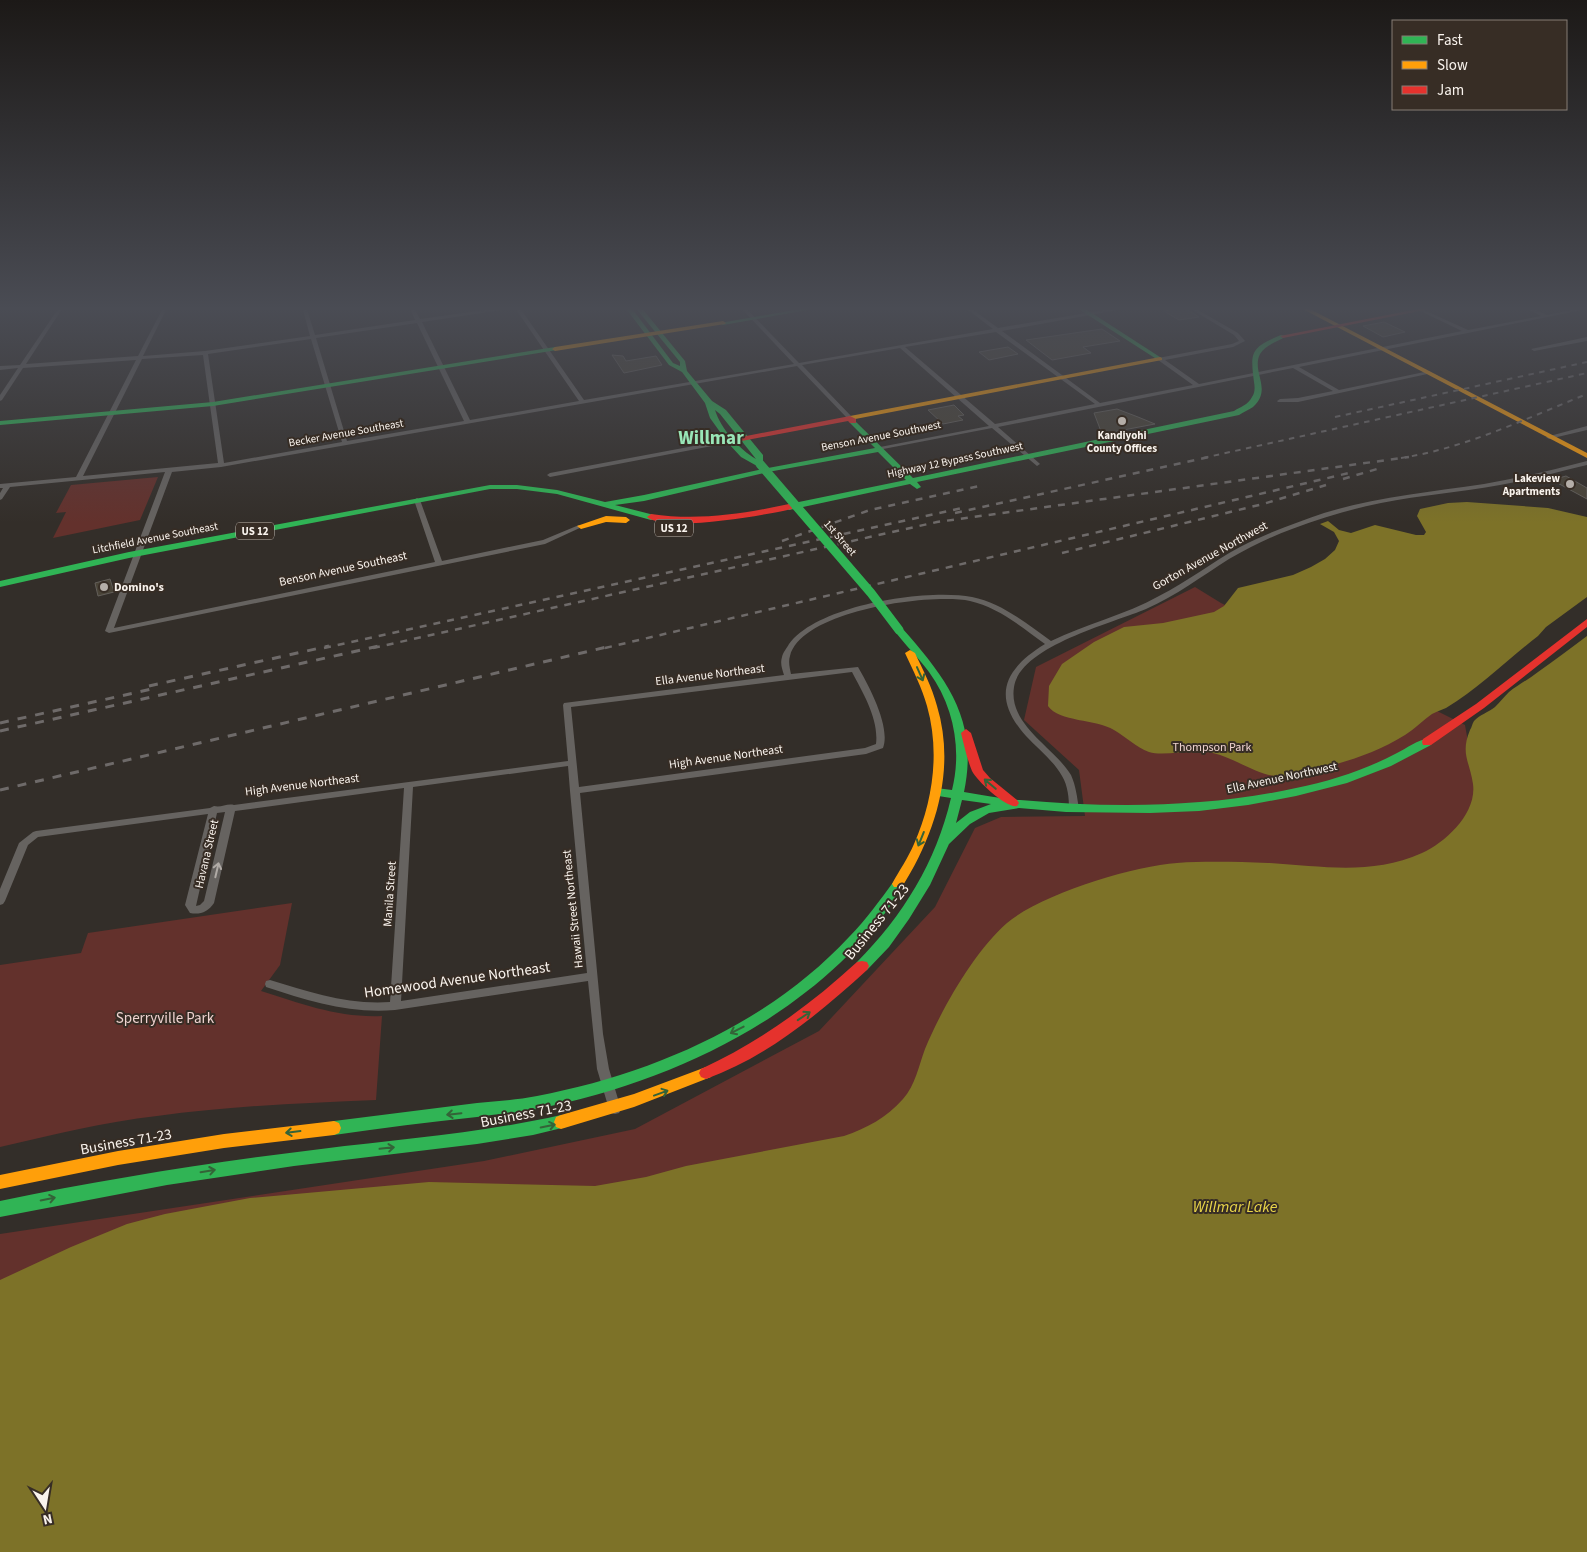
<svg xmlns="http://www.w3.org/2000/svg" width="1587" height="1552" font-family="'Source Sans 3',sans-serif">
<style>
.green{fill:#63312c}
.water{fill:#7d7228}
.building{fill:#494337;stroke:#635f5a}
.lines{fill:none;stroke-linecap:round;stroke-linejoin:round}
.street{fill:#666360;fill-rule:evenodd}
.fast{fill:#30b455;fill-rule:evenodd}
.slow{fill:#ff9f0a;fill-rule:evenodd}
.jam{fill:#e5322d;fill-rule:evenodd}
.rail-far2{stroke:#6e6a69;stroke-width:2;stroke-dasharray:5.5 5.5;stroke-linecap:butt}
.rail-far1{stroke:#6e6a69;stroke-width:2.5;stroke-dasharray:7 7;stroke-linecap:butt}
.rail{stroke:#6e6a69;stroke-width:3;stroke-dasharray:9 9;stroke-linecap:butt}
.fast-bridge{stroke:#30b455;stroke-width:9}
.oneway{stroke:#346338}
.oneway2{stroke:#b0aba6}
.poi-dot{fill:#b4aea8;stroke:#372d25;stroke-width:2}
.labels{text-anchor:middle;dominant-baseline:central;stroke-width:4;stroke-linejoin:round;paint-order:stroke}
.far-street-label{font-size:11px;fill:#f9f3ed;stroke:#372d25}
.far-poi-label{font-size:11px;font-weight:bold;fill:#f9f3ed;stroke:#372d25}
.shield{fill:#372d25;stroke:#bfb8b1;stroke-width:1}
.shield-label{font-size:11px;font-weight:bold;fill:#f9f3ed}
.street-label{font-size:12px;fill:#f9f3ed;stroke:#372d25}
.poi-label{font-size:12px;font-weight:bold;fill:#f9f3ed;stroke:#372d25;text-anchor:start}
.park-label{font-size:12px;fill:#efd3d0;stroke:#372d25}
.near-street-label{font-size:15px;fill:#f9f3ed;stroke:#372d25}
.near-park-label{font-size:15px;fill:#efd3d0;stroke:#372d25}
.near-water-label{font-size:16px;font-style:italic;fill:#ead649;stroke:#372d25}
.far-town-label{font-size:19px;font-weight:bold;fill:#99e6b7;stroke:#372d25}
</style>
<rect width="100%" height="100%" fill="#332e29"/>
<g class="green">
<polygon points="158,477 140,520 53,538 66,512 56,513 71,485"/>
<polygon points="1195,587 1221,603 1465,725 1481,816 1434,857 901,1123 551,1209 0,1295 0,1234 484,1161 635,1129 819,1031 935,907 975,828 1001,817 1085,816 1079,770 1024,720 1036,667"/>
<path d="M 292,903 L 280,965 L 261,991 C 302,1004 339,1018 382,1016 L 376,1100 C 303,1103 229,1106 157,1116 C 104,1122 52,1135 0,1147 L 0,965 L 81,953 L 88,933 Z"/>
</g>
<g class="water">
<path d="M 1467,502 L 1548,508 L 1587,517 L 1587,597 L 1546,627 L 1538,636 C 1508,659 1479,688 1446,708 C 1441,710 1436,712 1432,714 C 1423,720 1415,729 1405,735 C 1379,751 1351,761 1321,768 C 1307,772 1291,777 1276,776 C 1257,775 1235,758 1213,753 C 1192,748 1165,757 1149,752 C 1136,747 1126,737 1114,730 C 1096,719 1059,722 1048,706 L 1049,686 L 1062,664 L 1094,642 L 1124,627 L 1163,623 L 1214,612 L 1224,606 L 1238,588 L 1293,575 L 1311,567 L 1325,559 L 1335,550 L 1339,541 L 1334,532 L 1320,524 L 1328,521 L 1339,530 L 1351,533 L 1375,525 L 1416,535 L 1424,535 L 1426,532 L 1417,516 L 1420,509 L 1448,503 Z"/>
<path d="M 1587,636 L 1587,1552 L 0,1552 L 0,1280 L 71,1247 L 127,1224 L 165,1214 L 250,1198 L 429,1182 L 595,1186 L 646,1177 L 686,1166 L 844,1136 C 867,1128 886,1118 903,1099 C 915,1086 919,1065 925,1049 C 942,1008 974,952 1007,923 C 1041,894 1133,866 1177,863 C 1207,861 1238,862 1268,863 C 1322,866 1370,876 1422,853 C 1446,842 1477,813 1473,784 C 1470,762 1460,754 1470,730 C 1472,727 1472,724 1474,721 C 1479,715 1489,712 1495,707 C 1500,702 1504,697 1509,692 C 1518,685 1529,679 1538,672 C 1555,660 1571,648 1587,636 Z"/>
</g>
<g class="building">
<polygon points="1183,307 1199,317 1179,320 1164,311"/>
<polygon points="1384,322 1405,332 1383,337 1363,326"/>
<polygon points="1102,329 1120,341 1083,347 1091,353 1052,360 1026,340"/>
<polygon points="1008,347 1018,354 989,360 979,352"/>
<polygon points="612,355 623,356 626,361 656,356 662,365 624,373"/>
<polygon points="954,405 964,415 958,416 963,420 943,424 928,410"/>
<polygon points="1117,409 1138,417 1155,424 1102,434 1094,413"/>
<polygon points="1566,476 1587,488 1587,499 1552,480"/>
<polygon points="110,579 114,592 98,596 95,583"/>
</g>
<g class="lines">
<g class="street">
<path d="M 60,306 L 64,306 L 26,364 L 138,356 L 164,306 L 168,306 L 143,356 L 205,351 L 310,336 L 302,306 L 306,306 L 315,335 L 415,320 L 409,306 L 413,306 L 420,319 L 513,306 L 523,306 L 520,308 L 584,400 L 794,364 L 739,306 L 744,306 L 799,363 L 993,329 L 963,306 L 968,306 L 998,328 L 1127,306 L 1136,306 L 1134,307 L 1002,331 L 1100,403 L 1193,385 L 1158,360 L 1158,358 L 1232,344 L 1239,341 L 1234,335 L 1186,306 L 1191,306 L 1238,333 L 1245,341 L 1233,347 L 1165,360 L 1199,384 L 1462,331 L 1410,306 L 1415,306 L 1468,330 L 1541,316 L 1522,306 L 1527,306 L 1547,315 L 1587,307 L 1587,309 L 1299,367 L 1339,390 L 1429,371 L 1432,373 L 1298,402 L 1278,402 L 1277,401 L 1280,399 L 1298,398 L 1333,391 L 1293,368 L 998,427 L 1039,463 L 1040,464 L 1037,466 L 992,428 L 878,450 L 877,449 L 880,447 L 989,426 L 900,348 L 802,365 L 852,417 L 853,418 L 850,420 L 848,419 L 797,366 L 221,467 L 172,472 L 114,628 L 435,562 L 414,500 L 417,498 L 420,500 L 442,561 L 543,540 L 579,525 L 583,525 L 584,526 L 545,544 L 109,633 L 105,631 L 165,472 L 10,487 L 2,499 L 0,500 L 0,493 L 3,488 L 0,488 L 0,484 L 76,477 L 136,360 L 23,368 L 2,400 L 0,401 L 0,395 L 18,368 L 0,370 L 0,366 L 20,365 ZM 515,308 L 579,401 L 470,420 L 422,322 ZM 417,323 L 464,421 L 347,441 L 316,338 ZM 996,332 L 1095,404 L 995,424 L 905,347 ZM 311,339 L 342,442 L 224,463 L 208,354 ZM 203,355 L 218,463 L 83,476 L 142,359 Z"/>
<polygon points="1587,337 1587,341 1534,351 1531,349"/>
<polygon points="1587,426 1587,430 1549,439 1546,437"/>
<polygon points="731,439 733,440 733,442 550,477 547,475 550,473"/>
<path d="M 1587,461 L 1587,465 C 1558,472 1529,480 1500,485 C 1461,492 1421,495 1381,503 C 1351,509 1321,518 1292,529 C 1270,537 1250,547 1229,559 C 1202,576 1176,596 1146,609 C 1113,623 1020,646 1014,687 C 1008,725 1054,747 1071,775 C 1076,786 1077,797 1079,809 L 1074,812 L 1069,809 C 1069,798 1068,786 1062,776 C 1053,760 1038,749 1026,736 C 991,697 1004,669 1045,644 C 1023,628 998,607 970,601 C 931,593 802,610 790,656 C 788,662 790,669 791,674 L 858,667 C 869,686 891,727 883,748 L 866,754 L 580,793 L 603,1034 L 609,1069 L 621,1109 L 619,1113 L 615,1114 L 611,1113 L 609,1109 L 597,1069 L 588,981 L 395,1010 C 350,1014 309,1001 266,987 L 265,984 L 266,981 L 270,980 C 309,992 348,1005 390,1002 L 404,788 L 235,811 L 214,903 C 208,912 200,915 190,913 L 185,905 L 208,814 L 38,837 L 28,845 L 5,901 L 3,904 L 0,905 L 0,889 L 19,843 L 33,832 L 36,831 L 210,808 L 214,806 C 221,808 227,803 234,805 L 568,761 L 563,705 L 564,703 L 784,675 C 782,669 780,663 782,657 C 783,652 787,648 789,644 C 817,605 927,588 972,597 C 1002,603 1027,624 1051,641 C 1086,624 1125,615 1159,596 C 1187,582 1212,562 1240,547 C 1267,533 1295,523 1324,513 C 1376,497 1430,492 1484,484 C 1519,478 1553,470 1587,461 ZM 852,672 C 863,693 879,719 876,744 L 865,748 L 579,787 L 571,707 ZM 568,766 L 570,791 L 587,973 L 401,1001 L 413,787 ZM 225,812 L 204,901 L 200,905 L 196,906 L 217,813 Z"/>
</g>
<g class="fast">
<path d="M 624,306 L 630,306 L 673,363 L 680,366 L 680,362 L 634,306 L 640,306 L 685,361 L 687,371 L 712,401 L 726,410 L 763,455 L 763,466 L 757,466 L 741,457 L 728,443 L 710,418 L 705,403 L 682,372 L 669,365 ZM 715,410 L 720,414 L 756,459 C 739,449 721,429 715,410 Z"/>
<polygon points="817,306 830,306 723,325 720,323"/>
<polygon points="1074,306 1081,306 1163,359 1158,360"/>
<path d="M 1281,335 L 1286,336 C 1278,342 1266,344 1260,354 C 1251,372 1273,389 1253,407 C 1249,410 1243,412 1239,415 L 917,482 L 921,487 L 917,489 L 910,484 L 789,510 L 785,507 L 789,504 L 906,480 L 878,452 L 768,472 L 644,501 L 615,505 L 654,515 L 654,519 L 651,520 L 557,494 L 517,489 L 490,489 L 129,558 L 0,587 L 0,581 L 129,552 L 490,485 L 517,485 L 557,490 L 605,502 L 644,495 L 768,468 L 875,448 L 850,423 L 849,421 L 853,419 L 913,478 L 1234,411 C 1240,407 1248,405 1252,397 C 1255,393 1255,387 1254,382 C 1250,351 1251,348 1281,335 Z"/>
<polygon points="555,347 557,348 557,350 213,406 0,425 0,421 213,402"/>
<path d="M 899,627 L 902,628 C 947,679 979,720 964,792 C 982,795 1001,799 1020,800 C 1111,808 1206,808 1296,788 C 1331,781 1365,770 1397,753 C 1406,749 1421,737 1431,739 L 1432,742 L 1431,745 L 1391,766 L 1347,783 L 1296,796 L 1248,805 L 1199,811 L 1150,813 L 1066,812 L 1019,808 L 989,813 L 970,824 L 949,844 L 930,885 L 909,919 L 889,947 L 867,970 L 862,971 L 857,970 L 855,966 L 857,962 C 903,916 936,862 951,798 L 932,795 L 930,792 L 936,788 L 952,790 C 962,750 954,706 929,672 C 918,657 905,645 894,630 ZM 962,800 L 991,804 L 970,812 L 956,823 Z"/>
<path d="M 898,879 L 902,881 L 904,884 C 888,913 864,940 840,963 C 757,1041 648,1087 537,1109 C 517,1113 497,1114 477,1117 C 429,1122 382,1128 334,1135 L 329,1133 L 327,1128 L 329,1123 L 334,1121 C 382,1115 429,1109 477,1103 C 497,1101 517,1100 537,1096 C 652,1074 768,1024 849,937 C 866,920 880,900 894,881 Z"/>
<path d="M 561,1115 L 566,1117 L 568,1122 L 566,1127 L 533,1135 L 477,1144 L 294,1166 L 167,1185 L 0,1217 L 0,1201 C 106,1179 213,1162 321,1149 C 401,1139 482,1133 561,1115 Z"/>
</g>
<g class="slow">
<polygon points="1297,306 1304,306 1587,453 1587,458"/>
<polygon points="723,321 726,323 725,324 555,351 552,349 555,347"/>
<polygon points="1160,357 1162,358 1162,360 850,420 846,418 850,416"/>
<polygon points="606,516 626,517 630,520 626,523 606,522 581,529 577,526"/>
<path d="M 910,650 L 915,653 C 923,670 932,687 937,706 C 956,769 936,833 902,887 L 894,887 L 892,884 C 899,871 908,858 914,844 C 933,801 940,752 927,706 C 922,688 913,670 905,653 Z"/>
<polygon points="706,1067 711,1069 713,1073 711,1077 634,1107 561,1129 556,1127 554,1122 556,1117 561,1115 634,1094"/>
<polygon points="334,1121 339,1123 341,1128 339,1133 334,1135 224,1148 118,1165 0,1189 0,1175 118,1151 224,1134"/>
</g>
<g class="jam">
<polygon points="1433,306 1445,306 1283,338 1280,336"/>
<polygon points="850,416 856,419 856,423 850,423 848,421 731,443 727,441 731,439"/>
<path d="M 789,504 L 792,505 L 792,509 C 765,515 667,533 647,517 L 651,514 C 698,521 743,514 789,504 Z"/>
<polygon points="1587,619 1587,627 1484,708 1431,745 1423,745 1422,742 1423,739 1476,704"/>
<path d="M 966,729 L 971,733 L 983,770 L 990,778 L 1017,800 L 1019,803 L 1017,806 C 1007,809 977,781 972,771 C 967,759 964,745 961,733 Z"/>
<path d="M 862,961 L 867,962 L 869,966 L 867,970 C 820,1013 767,1057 706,1079 L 701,1077 L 699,1073 L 701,1069 C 760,1042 810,1005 857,962 Z"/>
</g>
<g class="rail-far2">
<polyline points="1335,417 1587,362"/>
<polyline points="1203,458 1587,373"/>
<path d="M 1401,458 C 1466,448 1527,418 1587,394"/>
</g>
<g class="rail-far1">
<polyline points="1343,479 1377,469"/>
<polyline points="955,513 1209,457"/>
<polyline points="782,541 870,510 979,486"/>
<polyline points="1062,553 1263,504 1326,485"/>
<polyline points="324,648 962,508"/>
<polyline points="373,648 937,522 1409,457"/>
<polyline points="605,648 1349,473"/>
</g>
<g class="rail">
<polyline points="149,686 329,646"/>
<polyline points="0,723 156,688"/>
<polyline points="0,731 379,646"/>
<polyline points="0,790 611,646"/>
</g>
<polyline class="fast-bridge" points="760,464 871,593 899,630"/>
</g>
<defs><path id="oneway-shaft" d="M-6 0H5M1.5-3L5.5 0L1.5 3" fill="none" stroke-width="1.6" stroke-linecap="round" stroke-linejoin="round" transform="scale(1.25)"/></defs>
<g class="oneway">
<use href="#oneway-shaft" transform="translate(920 674) rotate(66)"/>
<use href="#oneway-shaft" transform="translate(990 784) rotate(-140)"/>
<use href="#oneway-shaft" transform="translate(921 839) rotate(112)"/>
<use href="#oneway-shaft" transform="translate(804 1016) rotate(-34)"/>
<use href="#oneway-shaft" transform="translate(737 1030) rotate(153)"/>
<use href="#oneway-shaft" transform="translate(661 1093) rotate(-20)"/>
<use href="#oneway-shaft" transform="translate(454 1114) rotate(174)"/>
<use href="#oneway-shaft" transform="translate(548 1126) rotate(-12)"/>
<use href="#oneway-shaft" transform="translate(293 1132) rotate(173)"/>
<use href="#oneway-shaft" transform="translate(387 1148) rotate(-6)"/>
<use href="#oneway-shaft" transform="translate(208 1171) rotate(-9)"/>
<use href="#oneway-shaft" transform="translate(48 1199) rotate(-11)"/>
</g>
<use class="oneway2" href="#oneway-shaft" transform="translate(217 870) rotate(-77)"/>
<linearGradient id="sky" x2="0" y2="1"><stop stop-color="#1c1917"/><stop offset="0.59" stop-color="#4a4c54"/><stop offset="1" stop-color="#4a4c54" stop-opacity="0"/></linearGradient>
<rect width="1587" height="523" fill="url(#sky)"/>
<g class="poi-dot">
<circle cx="1122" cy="421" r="5"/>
<circle cx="1570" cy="484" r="5"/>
<circle cx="104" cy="587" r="5"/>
</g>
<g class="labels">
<g class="far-street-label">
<text transform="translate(346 433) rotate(-10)">Becker Avenue Southeast</text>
<text transform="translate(881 436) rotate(-11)">Benson Avenue Southwest</text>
<text transform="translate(955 460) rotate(-12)">Highway 12 Bypass Southwest</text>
<text transform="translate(155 538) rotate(-11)">Litchfield Avenue Southeast</text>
<text transform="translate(840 538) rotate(49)">1st Street</text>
</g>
<g class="far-poi-label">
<text x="1122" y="435">Kandiyohi<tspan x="1122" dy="13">County Offices</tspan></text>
<text x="1560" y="478" text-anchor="end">Lakeview<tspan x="1560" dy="13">Apartments</tspan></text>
</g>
<g class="shield">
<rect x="655" y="519.5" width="38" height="17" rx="4"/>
<rect x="236" y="522.5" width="38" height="17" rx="4"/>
</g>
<g class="shield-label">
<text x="674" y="528">US 12</text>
<text x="255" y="531">US 12</text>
</g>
<g class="street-label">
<text transform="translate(1210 556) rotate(-29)">Gorton Avenue Northwest</text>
<text transform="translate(343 569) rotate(-12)">Benson Avenue Southeast</text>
<text transform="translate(710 675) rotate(-7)">Ella Avenue Northeast</text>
<text transform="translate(726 757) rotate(-8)">High Avenue Northeast</text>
<text transform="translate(1282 778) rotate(-12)">Ella Avenue Northwest</text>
<text transform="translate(302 785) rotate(-7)">High Avenue Northeast</text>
<text transform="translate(207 854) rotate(-77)">Havana Street</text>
<text transform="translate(390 894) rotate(-86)">Manila Street</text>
<text transform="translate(573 909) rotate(-96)">Hawaii Street Northeast</text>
</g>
<g class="poi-label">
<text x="114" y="587">Domino's</text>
</g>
<g class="park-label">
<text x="1212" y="747">Thompson Park</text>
</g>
<g class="near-street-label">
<text transform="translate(877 922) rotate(-51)">Business 71-23</text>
<text transform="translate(457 980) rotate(-8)">Homewood Avenue Northeast</text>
<text transform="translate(526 1114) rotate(-11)">Business 71-23</text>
<text transform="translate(126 1142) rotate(-10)">Business 71-23</text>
</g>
<g class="near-park-label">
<text x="165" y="1018">Sperryville Park</text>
</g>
<g class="near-water-label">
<text x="1235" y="1207">Willmar Lake</text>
</g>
<g class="far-town-label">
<text x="711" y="438">Willmar</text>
</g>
</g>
<rect x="1392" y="20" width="175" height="90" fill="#372d25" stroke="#857c75"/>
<rect x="1402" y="36" width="25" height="8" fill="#30b455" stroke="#857c75"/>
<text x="1437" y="45" font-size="15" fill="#f9f3ed">Fast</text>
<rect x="1402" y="61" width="25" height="8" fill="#ff9f0a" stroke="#857c75"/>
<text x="1437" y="70" font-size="15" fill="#f9f3ed">Slow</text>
<rect x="1402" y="86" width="25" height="8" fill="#e5322d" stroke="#857c75"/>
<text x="1437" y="95" font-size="15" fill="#f9f3ed">Jam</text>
<g transform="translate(45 1507) rotate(168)" stroke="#372d25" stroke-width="4" paint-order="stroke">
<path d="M0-4L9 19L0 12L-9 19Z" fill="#f9f3ed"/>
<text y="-8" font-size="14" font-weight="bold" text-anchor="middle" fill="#f9f3ed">N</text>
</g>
</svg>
